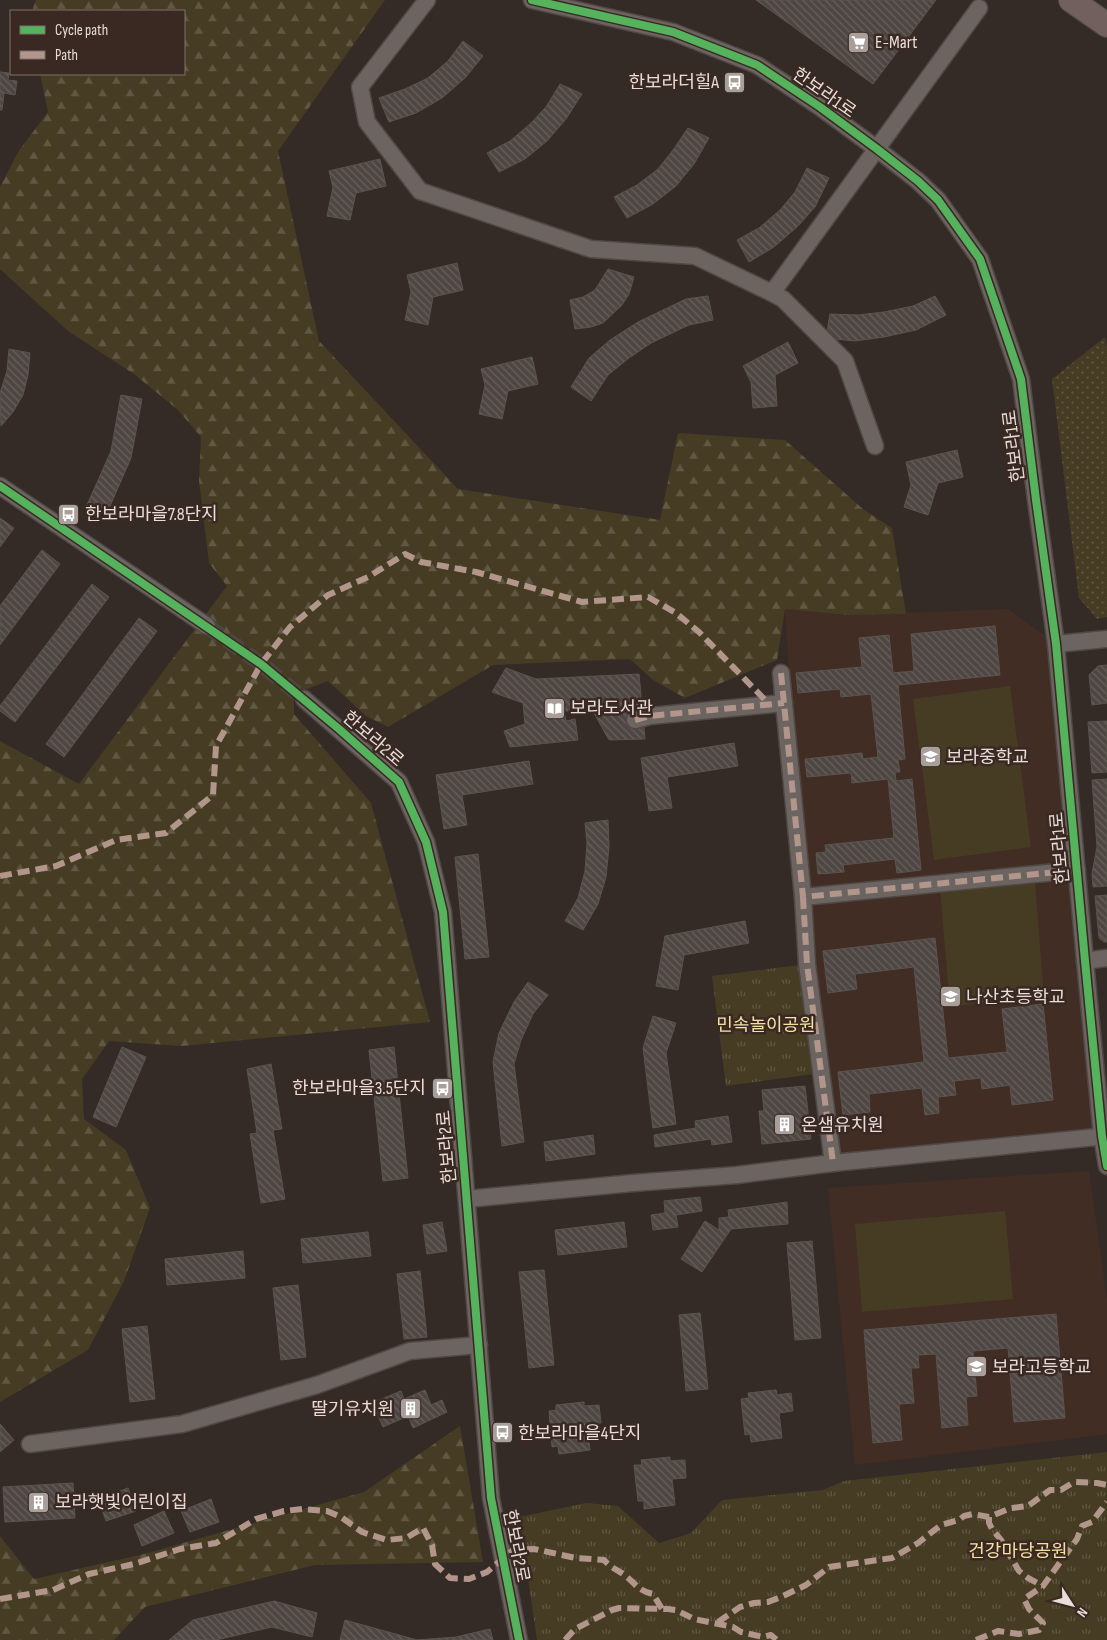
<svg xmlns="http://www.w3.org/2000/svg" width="1107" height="1640" font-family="'Sofia Sans Condensed','Noto Sans KR',sans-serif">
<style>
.built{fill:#422d24}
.grass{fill:url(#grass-dots)}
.forest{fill:url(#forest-firs)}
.park{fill:url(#park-tufts)}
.pitch{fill:#453c23}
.building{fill:url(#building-back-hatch);stroke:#5a544f}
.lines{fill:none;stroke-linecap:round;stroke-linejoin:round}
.minor-tunnel{stroke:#4f4642;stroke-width:16;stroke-dasharray:16 8;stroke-linecap:butt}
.minor-casing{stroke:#504845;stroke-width:19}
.highway-casing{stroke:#504845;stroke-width:26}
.minor{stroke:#6b6461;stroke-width:16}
.highway{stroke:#71605e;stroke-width:24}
.quiet{stroke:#b2968c;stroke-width:6;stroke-dasharray:12 6;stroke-linecap:butt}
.cycleway-casing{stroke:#392922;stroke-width:11}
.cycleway{stroke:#56b35d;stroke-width:8}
.labels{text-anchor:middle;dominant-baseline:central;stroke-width:5;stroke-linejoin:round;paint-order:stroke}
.poi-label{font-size:18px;fill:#e8ddd8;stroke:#392922;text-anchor:start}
.street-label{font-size:18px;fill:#e8ddd8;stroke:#392922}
.park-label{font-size:18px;fill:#f4e0a0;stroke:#392922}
</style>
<defs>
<pattern id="grass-dots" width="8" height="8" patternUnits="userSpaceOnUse" patternTransform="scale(1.25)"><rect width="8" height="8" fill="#453c23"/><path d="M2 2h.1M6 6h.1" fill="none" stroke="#605842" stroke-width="1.8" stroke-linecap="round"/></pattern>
<pattern id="forest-firs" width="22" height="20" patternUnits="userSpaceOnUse" patternTransform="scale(1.25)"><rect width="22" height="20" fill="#453c23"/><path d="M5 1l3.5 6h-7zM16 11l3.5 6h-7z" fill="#605842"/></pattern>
<pattern id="park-tufts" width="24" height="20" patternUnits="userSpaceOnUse" patternTransform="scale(1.25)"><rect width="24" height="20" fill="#453c23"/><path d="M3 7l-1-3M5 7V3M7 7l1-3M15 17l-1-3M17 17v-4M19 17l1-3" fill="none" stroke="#605842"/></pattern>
<pattern id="building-back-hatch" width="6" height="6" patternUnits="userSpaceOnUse" patternTransform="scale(1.25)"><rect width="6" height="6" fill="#4d4642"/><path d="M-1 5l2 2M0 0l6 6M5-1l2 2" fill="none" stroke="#67605d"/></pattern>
</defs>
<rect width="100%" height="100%" fill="#342b27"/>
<g class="built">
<polygon points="785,609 846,615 1008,609 1056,644 1102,1136 833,1163 807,964"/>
<polygon points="1089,1171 1107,1299 1107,1434 855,1465 828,1188"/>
</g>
<polygon class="grass" points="1105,337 1107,346 1107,617 1097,619 1079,598 1052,379"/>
<g class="forest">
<polygon points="36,0 385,0 278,151 319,341 458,489 660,520 678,433 785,440 864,510 892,528 906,614 846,615 785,609 777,660 685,698 653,680 630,659 493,665 388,727 366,716 328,681 294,694 294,714 371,803 430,1022 182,1046 109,1041 82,1079 84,1119 126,1150 150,1208 124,1281 88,1350 0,1402 0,741 79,784 227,586 209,563 199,481 201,437 178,410 134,374 68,331 0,269 0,187 18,152 48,112 40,74 184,74 184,11 32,11"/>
<polygon points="460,1426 483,1562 315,1565 145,1607 114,1640 0,1640 0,1536 34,1579 144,1554 364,1492"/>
</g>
<g class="park">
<polygon points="807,964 821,1073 726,1086 712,976"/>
<polygon points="1107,1452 1107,1640 537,1640 519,1517 586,1503 618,1506 659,1543 691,1533 722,1500 823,1490 844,1481"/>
</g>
<g class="pitch">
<polygon points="1010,686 1031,847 934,860 913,699"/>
<polygon points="1035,882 1044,998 950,1006 940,890"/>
<polygon points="1005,1211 1013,1299 862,1312 855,1224"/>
</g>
<g class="building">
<polygon points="756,0 936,0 873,84"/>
<polygon points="463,41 483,56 465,78 442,98 416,113 389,122 379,98 405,89 428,78 448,61"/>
<polygon points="0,72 9,73 8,80 17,81 15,95 4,93 2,110 0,110"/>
<polygon points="560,84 582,94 566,119 547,141 525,159 499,172 487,153 510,141 530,124 546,107"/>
<polygon points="688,128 709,138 694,164 676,186 653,204 627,218 614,197 637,185 658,169 673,150"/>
<polygon points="380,159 386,186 356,193 350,220 327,216 333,187 329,171"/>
<polygon points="807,168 829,178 815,207 798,226 774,247 749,262 737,240 759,228 780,210 795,192"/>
<polygon points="457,263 463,290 433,297 428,325 405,320 411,292 407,275"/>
<polygon points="608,269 634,277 629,294 622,305 603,323 591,327 575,329 570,300 583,297 595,290"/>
<polygon points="708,296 713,320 689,325 651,343 629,358 608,375 591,401 571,387 589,358 610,340 638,322 686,299"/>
<polygon points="935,296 946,315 916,330 884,337 855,341 826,338 830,314 858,315 884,312 913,306"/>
<polygon points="788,342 798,363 775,375 777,406 753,408 751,382 743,366"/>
<polygon points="9,349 30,353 28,375 23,395 13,412 1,426 0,393 7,371"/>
<polygon points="532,357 538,384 508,391 502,419 479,414 485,385 481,369"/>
<polygon points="121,395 142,399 131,458 107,513 87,505 111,451"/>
<polygon points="957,450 963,477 938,483 928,515 904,507 911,485 906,462"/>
<polygon points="0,518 14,528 0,547"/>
<polygon points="42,550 60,564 0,645 0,606"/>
<polygon points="92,584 109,597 15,722 0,711 0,706"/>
<polygon points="139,618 157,631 64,757 46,744"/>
<polygon points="995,626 1000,675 898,685 905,759 898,760 900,772 895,772 896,781 912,779 921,870 897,873 895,859 843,865 844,872 818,874 816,853 826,852 825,845 894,838 888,779 852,783 851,773 807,777 805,759 862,753 863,759 878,757 871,694 841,697 840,689 798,693 796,673 862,667 859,638 889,635 893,673 914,671 911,634"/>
<polygon points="1107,665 1107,703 1092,705 1089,675 1098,666"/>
<polygon points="506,668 536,679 639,674 645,739 609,740 590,706 576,711 564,711 566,721 575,719 578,740 510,747 504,731 525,724 523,703 492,692"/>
<polygon points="1107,721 1107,772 1092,773 1088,722"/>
<polygon points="734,743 738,766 667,777 672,808 649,811 641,758"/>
<polygon points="529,761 533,784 462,795 467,825 444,829 436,775"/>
<polygon points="1107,779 1107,886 1093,887 1092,873 1097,847 1092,780"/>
<polygon points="608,820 609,847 606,877 598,904 583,930 565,921 578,898 585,871 587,843 585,823"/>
<polygon points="478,854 489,957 465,959 455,857"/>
<polygon points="1107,895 1107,942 1104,942 1099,938 1095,896"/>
<polygon points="745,921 749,943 684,955 678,990 656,986 665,936"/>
<polygon points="935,938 948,1058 1007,1052 1002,1009 1043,1004 1053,1100 1012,1105 1010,1085 982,1089 981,1078 954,1081 956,1095 938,1097 939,1113 925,1115 922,1088 869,1094 870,1112 843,1115 838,1072 924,1062 914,967 855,974 857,989 828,993 823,951"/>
<polygon points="528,982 548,995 533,1014 521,1040 514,1064 524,1142 502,1146 493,1062 499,1033 514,1002"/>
<polygon points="653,1016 676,1023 666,1053 676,1124 653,1128 643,1048"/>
<polygon points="122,1047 146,1057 116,1127 93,1117"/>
<polygon points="394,1047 408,1178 383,1181 369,1050"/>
<polygon points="271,1064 282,1129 273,1130 285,1199 261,1203 250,1134 257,1133 247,1069"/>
<polygon points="805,1086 811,1139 762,1144 759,1111 764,1111 762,1090"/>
<polygon points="728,1116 732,1142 712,1145 711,1139 655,1147 654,1135 696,1128 695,1121"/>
<polygon points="593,1135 595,1154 546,1161 544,1142"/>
<polygon points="700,1197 702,1211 676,1215 678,1227 653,1230 651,1215 665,1213 664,1201"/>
<polygon points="787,1202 788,1224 731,1229 702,1272 681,1259 705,1221 719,1230 719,1218 729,1217 728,1210"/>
<polygon points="442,1222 447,1251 427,1254 423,1225"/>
<polygon points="624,1222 627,1247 558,1255 555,1230"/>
<polygon points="368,1232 371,1256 303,1263 301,1239"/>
<polygon points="812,1241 821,1338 795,1340 787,1243"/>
<polygon points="243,1251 245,1278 167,1285 165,1259"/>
<polygon points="544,1270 554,1365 529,1368 519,1272"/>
<polygon points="420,1271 427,1337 404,1339 397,1274"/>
<polygon points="298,1285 306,1357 281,1360 273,1288"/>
<polygon points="700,1313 708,1389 686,1391 679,1315"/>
<polygon points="1056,1314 1065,1418 1014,1422 1008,1348 973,1351 977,1396 966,1397 968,1425 942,1428 936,1354 918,1355 919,1368 911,1368 914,1403 899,1404 902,1440 873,1443 864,1330"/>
<polygon points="147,1326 155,1399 130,1402 122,1329"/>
<polygon points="425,1390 431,1405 442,1400 447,1412 413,1428 408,1416 383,1427 372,1403 401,1391 404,1399"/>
<polygon points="776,1390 777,1395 791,1393 793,1411 779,1413 782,1438 751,1442 750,1434 745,1435 741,1399 749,1398 748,1393"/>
<polygon points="584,1402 584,1406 599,1405 601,1423 587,1424 590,1450 559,1454 558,1446 552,1447 549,1411 556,1410 556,1405"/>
<polygon points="0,1424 14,1440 0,1452"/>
<polygon points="670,1457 670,1461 685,1460 686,1478 672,1479 675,1505 644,1509 644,1501 638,1501 634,1465 642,1465 641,1460"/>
<polygon points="73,1483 75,1518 5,1522 3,1487"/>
<polygon points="128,1488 136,1511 106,1521 98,1499"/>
<polygon points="211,1499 219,1522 190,1532 181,1511"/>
<polygon points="164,1511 174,1533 142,1546 134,1525"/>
<polygon points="274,1601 317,1613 312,1637 272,1627 216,1640 169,1640 193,1620"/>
<polygon points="345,1620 417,1640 456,1637 490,1629 493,1640 340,1640"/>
</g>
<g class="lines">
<polyline class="minor-tunnel" points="207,626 261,664 304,699"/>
<defs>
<g id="minor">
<polyline points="427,0 360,87 367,122 420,191 591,249 695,256 772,293 979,8"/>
<polyline points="532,0 673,32 757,65 820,107 877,149 918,181 938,200 980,259 1021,379 1036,500 1056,644 1085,961 1102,1136 1107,1166"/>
<polyline points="772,293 783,299 845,361 875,446"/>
<polyline points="0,486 207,626"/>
<polyline points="1056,644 1107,639"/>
<polyline points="781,673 803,897 1077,870"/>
<polyline points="304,699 399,782 426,842 443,912 491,1498 519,1640"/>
<polyline points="635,720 650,716 784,703"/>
<polyline points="803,897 807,964 833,1163"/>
<polyline points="1085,961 1107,958"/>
<polyline points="467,1199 633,1183 737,1175 833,1163 1107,1136"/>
<polyline points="30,1444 182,1424 317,1385 410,1351 479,1345"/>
</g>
<polyline id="highway" points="1071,0 1107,25"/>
</defs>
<use href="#minor" class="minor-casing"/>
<use href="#highway" class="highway-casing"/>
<use href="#minor" class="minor"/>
<use href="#highway" class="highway"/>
<g class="quiet">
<polyline points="781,673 803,897 1077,870"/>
<polyline points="635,720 650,716 784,703"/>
<polyline points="0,876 56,866 116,840 166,833 213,795 216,746 261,664 290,627 328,595 368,577 405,554 421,562 476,572 582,602 648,597 676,613 699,632 769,704"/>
<polyline points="803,897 807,964 833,1163"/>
<polyline points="989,1517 989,1523 992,1529 1001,1540 1019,1571 1028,1578 1043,1586"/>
<path d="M 0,1599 L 53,1590 L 89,1574 L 134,1564 L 180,1549 L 216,1543 L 256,1519 L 284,1511 L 303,1509 L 327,1511 L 341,1517 L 362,1532 L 387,1540 L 406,1538 L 423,1528 L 432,1545 L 435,1564 L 450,1578 L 469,1579 L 487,1572 L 513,1550 L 534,1549 L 576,1558 L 604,1560 C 610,1567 616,1569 623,1574 C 636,1583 636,1590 653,1594 L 662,1609"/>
<polyline points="718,1622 740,1607 754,1603 768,1602 781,1597 806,1585 829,1567 892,1558 918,1543 941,1525 959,1520 964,1516 973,1514 989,1517 1011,1508 1028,1506 1050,1490 1061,1490 1074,1482 1097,1483 1107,1485"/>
<polyline points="565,1640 575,1629 612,1610 619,1608 668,1609 676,1610 694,1619 733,1627 741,1632 763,1637 771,1635 777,1640"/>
<polyline points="976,1640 998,1631 1019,1634 1039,1630 1043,1623 1029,1609 1024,1599 1043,1586 1077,1539 1082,1526 1092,1522 1107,1502"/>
</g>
<defs>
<g id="cycleway">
<polyline points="532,0 673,32 757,65 820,107 877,149 918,181 938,200 980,259 1021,379 1036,500 1056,644 1085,961 1102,1136 1107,1166"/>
<polyline points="0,486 261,664 339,729 399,782 426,842 443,912 491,1498 519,1640"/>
</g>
</defs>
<use href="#cycleway" class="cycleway-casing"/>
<use href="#cycleway" class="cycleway"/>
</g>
<defs>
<symbol id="supermarket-square" viewBox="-11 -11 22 22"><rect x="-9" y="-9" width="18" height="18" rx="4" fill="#a99f9a" stroke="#392922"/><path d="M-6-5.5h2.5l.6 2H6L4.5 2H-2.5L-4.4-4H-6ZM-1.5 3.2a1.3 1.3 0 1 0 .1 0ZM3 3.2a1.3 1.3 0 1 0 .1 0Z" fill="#fff"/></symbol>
<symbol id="bus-square" viewBox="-11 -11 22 22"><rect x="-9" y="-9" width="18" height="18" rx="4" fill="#a99f9a" stroke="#392922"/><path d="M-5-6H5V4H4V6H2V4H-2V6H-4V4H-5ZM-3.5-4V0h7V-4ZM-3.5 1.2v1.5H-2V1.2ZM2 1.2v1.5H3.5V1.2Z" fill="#fff"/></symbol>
<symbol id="library-square" viewBox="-11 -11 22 22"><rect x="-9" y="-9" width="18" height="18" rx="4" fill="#a99f9a" stroke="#392922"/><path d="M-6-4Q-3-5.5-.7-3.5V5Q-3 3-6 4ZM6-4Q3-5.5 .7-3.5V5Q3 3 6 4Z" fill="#fff"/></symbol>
<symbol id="school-square" viewBox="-11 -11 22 22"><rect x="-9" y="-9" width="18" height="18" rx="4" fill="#a99f9a" stroke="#392922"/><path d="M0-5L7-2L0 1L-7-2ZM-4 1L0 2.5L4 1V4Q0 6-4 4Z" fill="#fff"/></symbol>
<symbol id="building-square" viewBox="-11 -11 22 22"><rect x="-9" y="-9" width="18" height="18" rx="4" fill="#a99f9a" stroke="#392922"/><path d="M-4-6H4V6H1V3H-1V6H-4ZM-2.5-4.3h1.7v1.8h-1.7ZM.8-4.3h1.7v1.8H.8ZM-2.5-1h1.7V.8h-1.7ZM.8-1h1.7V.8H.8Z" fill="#fff"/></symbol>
</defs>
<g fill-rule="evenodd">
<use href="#supermarket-square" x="846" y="30" width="25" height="25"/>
<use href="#bus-square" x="722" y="70" width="25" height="25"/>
<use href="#bus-square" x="56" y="502" width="25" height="25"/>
<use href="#library-square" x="542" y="696" width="25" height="25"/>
<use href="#school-square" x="918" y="744" width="25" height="25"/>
<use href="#school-square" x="938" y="984" width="25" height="25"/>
<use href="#bus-square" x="430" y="1076" width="25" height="25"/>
<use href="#building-square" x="772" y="1112" width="25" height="25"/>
<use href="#school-square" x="964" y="1354" width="25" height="25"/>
<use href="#building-square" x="398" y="1396" width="25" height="25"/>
<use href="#bus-square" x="490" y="1420" width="25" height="25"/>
<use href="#building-square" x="26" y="1490" width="25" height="25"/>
</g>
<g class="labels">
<g class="poi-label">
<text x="875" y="42">E-Mart</text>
<text x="719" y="82" text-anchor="end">한보라더힐A</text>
<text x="85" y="514">한보라마을7.8단지</text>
<text x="570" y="708">보라도서관</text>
<text x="946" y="757">보라중학교</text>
<text x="966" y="997">나산초등학교</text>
<text x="426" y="1088" text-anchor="end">한보라마을3.5단지</text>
<text x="801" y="1125">온샘유치원</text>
<text x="992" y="1367">보라고등학교</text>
<text x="394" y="1409" text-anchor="end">딸기유치원</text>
<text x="518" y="1433">한보라마을4단지</text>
<text x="55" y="1502">보라햇빛어린이집</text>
</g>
<g class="street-label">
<text transform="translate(824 93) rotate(35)">한보라1로</text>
<text transform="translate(1014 446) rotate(-97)">한보라1로</text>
<text transform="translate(373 739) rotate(41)">한보라2로</text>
<text transform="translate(1060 848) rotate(-95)">한보라1로</text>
<text transform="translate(447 1147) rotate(-95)">한보라2로</text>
<text transform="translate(516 1546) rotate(79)">한보라2로</text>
</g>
<g class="park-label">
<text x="766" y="1025">민속놀이공원</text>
<text x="1018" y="1551">건강마당공원</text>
</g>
</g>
<rect x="10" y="10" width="175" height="65" fill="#392922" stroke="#7f716b"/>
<rect x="20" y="26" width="25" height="8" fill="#56b35d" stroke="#7f716b"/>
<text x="55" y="35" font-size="15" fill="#e8ddd8">Cycle path</text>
<rect x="20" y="51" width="25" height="8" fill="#b2968c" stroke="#7f716b"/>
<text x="55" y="60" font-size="15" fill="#e8ddd8">Path</text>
<g transform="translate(1072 1605) rotate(126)" stroke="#392922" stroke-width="4" paint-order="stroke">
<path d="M0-4L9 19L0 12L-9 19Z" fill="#e8ddd8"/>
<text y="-8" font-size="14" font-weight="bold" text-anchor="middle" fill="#e8ddd8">N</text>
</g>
</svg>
